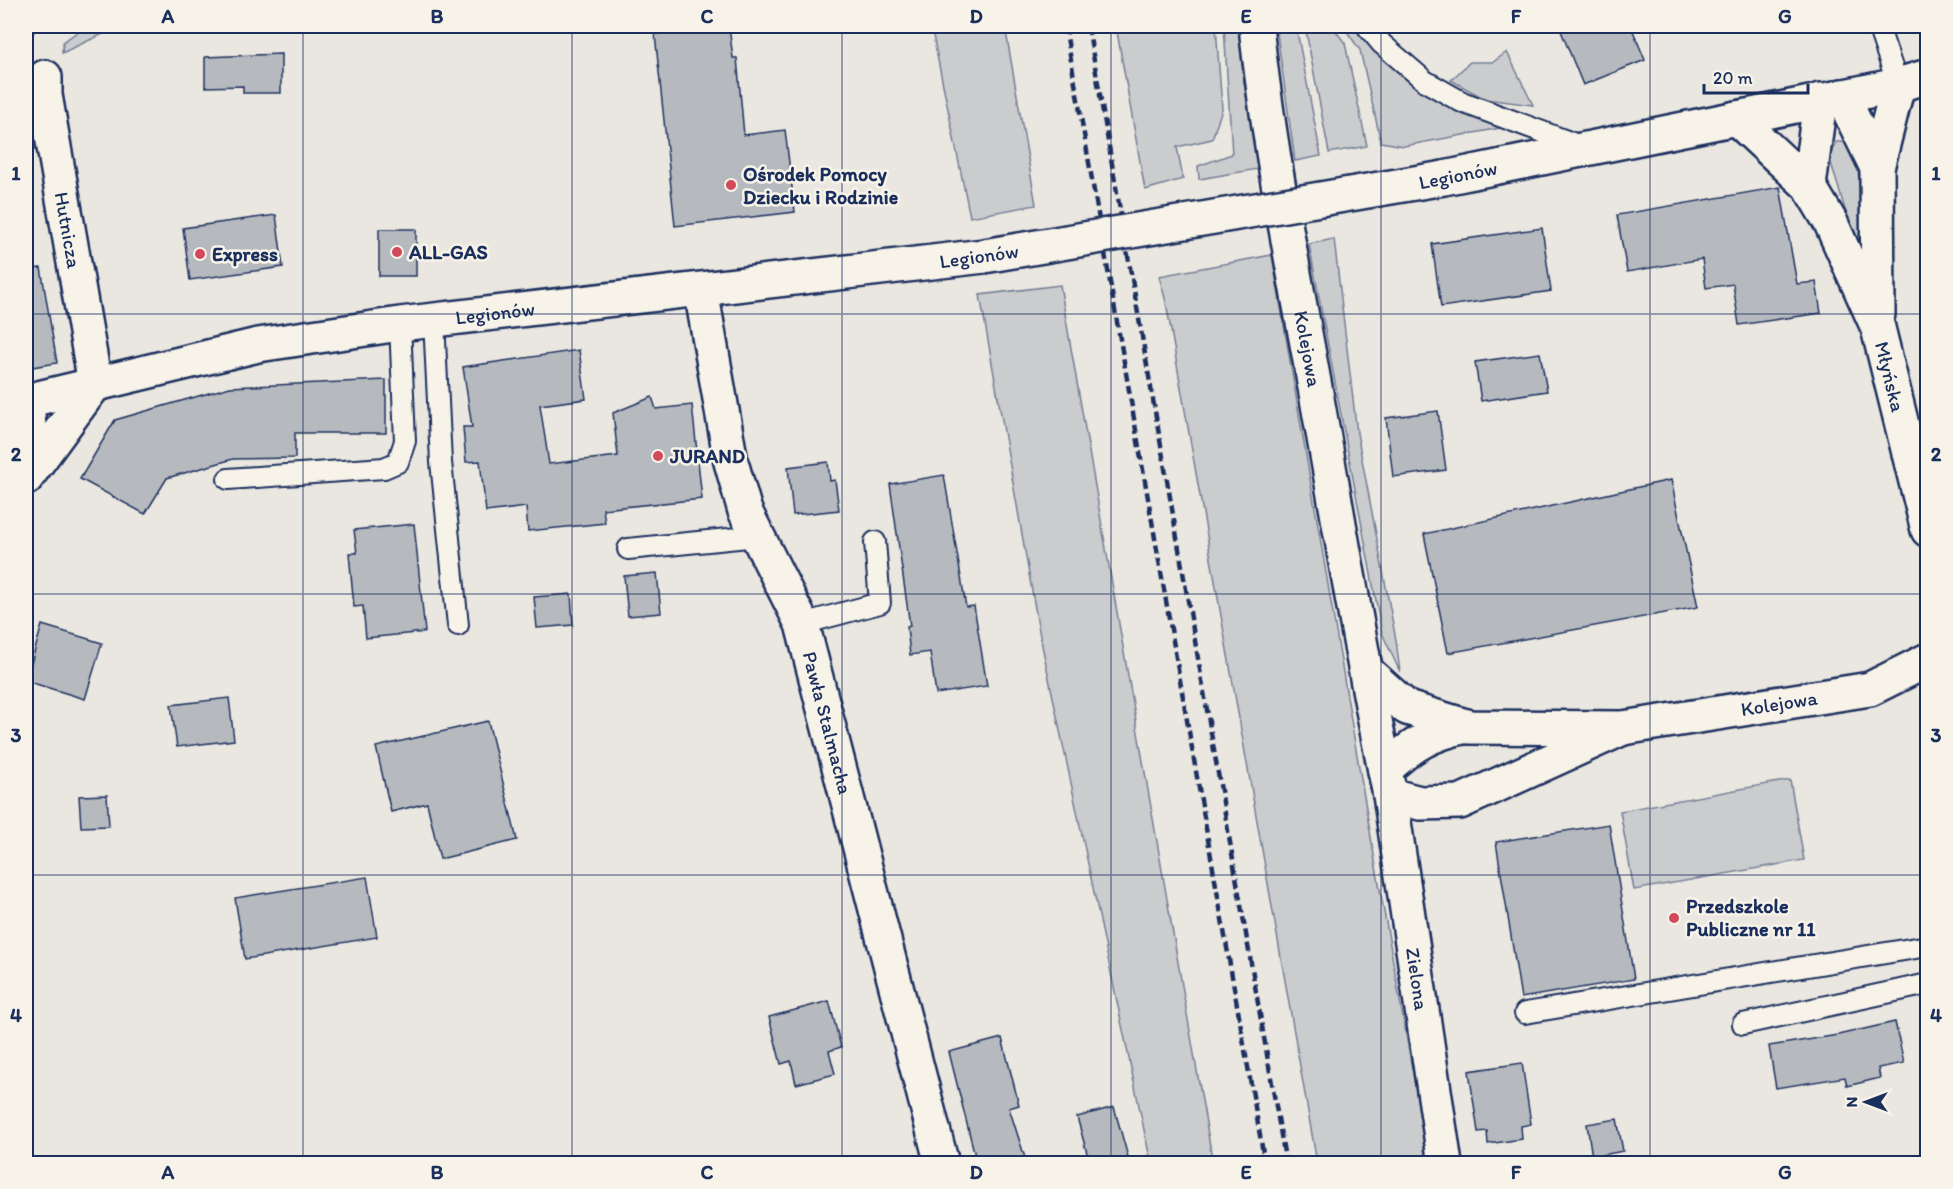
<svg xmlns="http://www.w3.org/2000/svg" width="1953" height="1189" font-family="Itim,sans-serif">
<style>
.green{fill:#cbcccd;stroke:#737e96;stroke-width:1.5}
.building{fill:#b6babf;stroke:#1b2f5e;stroke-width:1.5}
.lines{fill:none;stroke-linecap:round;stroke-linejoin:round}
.lane-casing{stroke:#1b2f5e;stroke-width:24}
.street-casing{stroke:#1b2f5e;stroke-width:38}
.secondary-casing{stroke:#1b2f5e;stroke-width:38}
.lane{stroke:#f7f3e8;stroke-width:20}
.street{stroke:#f7f3e8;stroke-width:33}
.secondary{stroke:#f7f3e8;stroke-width:33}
.rail{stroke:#1b2f5e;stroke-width:4.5;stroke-dasharray:9 4.5;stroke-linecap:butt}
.secondary-bridge-casing{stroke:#1b2f5e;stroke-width:38;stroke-linecap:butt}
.secondary-bridge{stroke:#f7f3e8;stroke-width:33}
.grid{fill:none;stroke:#1b2f5e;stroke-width:1.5;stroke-opacity:0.55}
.poi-dot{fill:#d1495b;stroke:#f7f3e8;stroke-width:2}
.labels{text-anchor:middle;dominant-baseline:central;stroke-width:5;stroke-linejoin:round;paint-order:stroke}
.poi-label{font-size:20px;font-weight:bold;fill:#1b2f5e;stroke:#f7f3e8;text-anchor:start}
.street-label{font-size:20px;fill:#1b2f5e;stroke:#f7f3e8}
.neatline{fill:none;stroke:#1b2f5e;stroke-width:2}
.grid-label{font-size:20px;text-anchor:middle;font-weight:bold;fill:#1b2f5e}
</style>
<rect width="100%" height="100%" fill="#eae7e0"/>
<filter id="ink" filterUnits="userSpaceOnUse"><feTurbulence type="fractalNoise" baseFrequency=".0167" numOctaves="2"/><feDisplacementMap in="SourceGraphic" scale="12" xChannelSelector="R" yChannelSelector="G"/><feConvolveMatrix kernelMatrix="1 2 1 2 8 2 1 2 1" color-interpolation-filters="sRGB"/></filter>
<g filter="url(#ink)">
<g class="green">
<polygon points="86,26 120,26 62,53 63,42"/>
<polygon points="931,26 1005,26 1036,205 970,217"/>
<polygon points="1116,26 1216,26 1222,109 1212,139 1177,147 1183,179 1145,190"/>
<polygon points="1224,26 1238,26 1244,82 1258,169 1199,179 1198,166 1232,154"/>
<polygon points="1276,26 1296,26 1321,156 1295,161"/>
<polygon points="1305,26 1332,26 1345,43 1367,146 1329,153"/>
<polygon points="1343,26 1354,26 1391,64 1458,111 1506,127 1404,146 1381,142 1360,50"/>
<polygon points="1507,52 1533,105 1485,99 1451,80 1470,62 1493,62"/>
<polygon points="1836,142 1848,142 1856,153 1869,267 1861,263 1829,156"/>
<polygon points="1334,239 1357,433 1396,640 1400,672 1382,633 1309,244"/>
<polygon points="1272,255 1375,861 1429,1163 1317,1163 1166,302 1159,276"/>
<polygon points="1060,285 1213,1163 1151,1163 1039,631 980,295"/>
<polygon points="1790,780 1804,860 1634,890 1620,811"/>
</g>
<g class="building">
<polygon points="1559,26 1631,26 1645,60 1583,85"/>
<polygon points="729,27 733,58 737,58 744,135 785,130 795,212 675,226 655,34"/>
<polygon points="281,54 281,93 243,93 243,86 205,87 205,57"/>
<polygon points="1780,187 1797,284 1816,282 1821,313 1739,325 1733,284 1706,288 1702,259 1627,272 1617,215"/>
<polygon points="276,215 283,267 190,280 183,228"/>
<polygon points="1542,228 1551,291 1441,307 1432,244"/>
<rect x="379" y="229" width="37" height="47"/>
<polygon points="41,268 57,363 26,368 26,269"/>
<polygon points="579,350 586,399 540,405 549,464 618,456 613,413 652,397 656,409 692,405 702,499 603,509 605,523 528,531 526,507 486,512 480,461 466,462 463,427 472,427 463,367"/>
<polygon points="1540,353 1547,391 1481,401 1475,362"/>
<polygon points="386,380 386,433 295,433 295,458 233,459 167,478 145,514 80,479 115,420 230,387"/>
<polygon points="1438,411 1446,470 1393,477 1386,418"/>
<polygon points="828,462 830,481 835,480 839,510 793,515 788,467"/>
<polygon points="944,475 966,607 974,606 987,686 936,694 930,652 910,655 907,627 910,626 890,484"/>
<polygon points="1671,480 1698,607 1448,653 1424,534"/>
<polygon points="414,524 425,632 366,638 363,606 354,607 349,553 357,553 354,530"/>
<polygon points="657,573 661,613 628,616 624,576"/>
<polygon points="571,594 573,625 537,628 534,597"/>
<polygon points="42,625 102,643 85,699 26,681"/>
<polygon points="229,698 234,740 177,747 171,705"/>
<polygon points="488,721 517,840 440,859 427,803 391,812 376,747"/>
<polygon points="107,795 109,826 81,827 79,796"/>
<polygon points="1609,824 1634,979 1521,998 1496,842"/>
<polygon points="367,877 377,937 245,959 235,898"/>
<polygon points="829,1001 841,1047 829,1051 835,1074 796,1084 791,1061 781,1064 769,1017"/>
<polygon points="1895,1022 1904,1063 1878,1068 1880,1078 1847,1086 1845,1077 1776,1088 1769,1046 1838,1035"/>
<polygon points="1002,1038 1019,1105 1009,1108 1027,1164 977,1164 949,1052"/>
<polygon points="1522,1063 1531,1124 1521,1126 1522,1139 1488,1144 1487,1131 1478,1132 1469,1071"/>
<polygon points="1114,1107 1130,1164 1090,1164 1077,1117"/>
<polygon points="1617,1119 1623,1151 1592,1157 1587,1124"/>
</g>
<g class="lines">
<defs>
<g id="lane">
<polyline points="1367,26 1382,44 1425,81 1462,102 1583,147"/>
<polyline points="1878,26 1898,85"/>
<polyline points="434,320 441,462 458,625"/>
<polyline points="228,479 384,468 398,462 405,441 400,324"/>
<polyline points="628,549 758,536"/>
<polyline points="802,624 880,603 875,542"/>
<polyline points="1525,1013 1928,946"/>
<polyline points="1743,1024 1928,984"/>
</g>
<g id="street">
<path id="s1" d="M 701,290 L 731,462 L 745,511 L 802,624 L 942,1164"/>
<polyline points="27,401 32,468"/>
<polyline points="26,478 95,384 45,95 45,77"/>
<path id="s2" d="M 1390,795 L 1445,1164"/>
</g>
<g id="secondary">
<path id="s3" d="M 1256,26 C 1269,149 1294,271 1316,393 C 1340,527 1362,662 1390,795 L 1420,803 L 1460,802 L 1623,728"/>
<polyline points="1842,96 1877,168"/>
<path id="s4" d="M 1736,118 L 1809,186 L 1831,223 L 1878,328 L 1928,530"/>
<polyline points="1444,178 1898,85 1928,76"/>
<polyline points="1809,186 1820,100"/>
<polyline points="1878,314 1877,168 1898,85"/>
<path id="s5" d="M 26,401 L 258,345 L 400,324 L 984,256"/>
<path id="s6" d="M 1366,671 L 1407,708 L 1469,727 L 1623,728 L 1870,689 L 1928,660"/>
<path d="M 1385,770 C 1411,745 1431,733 1467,726"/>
</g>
</defs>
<use href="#lane" class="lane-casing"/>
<use href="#street" class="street-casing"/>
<use href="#secondary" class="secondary-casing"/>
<use href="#lane" class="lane"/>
<use href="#street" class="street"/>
<use href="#secondary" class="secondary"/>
<g class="rail">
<polyline points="1065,26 1265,1164"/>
<polyline points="1088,26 1286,1164"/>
<polyline points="26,35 41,26"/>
</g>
<defs>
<polyline id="secondary-bridge" points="984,256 1444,178"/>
</defs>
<use href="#secondary-bridge" class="secondary-bridge-casing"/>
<use href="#secondary-bridge" class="secondary-bridge"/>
</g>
</g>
<path class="grid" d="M 303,26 L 303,1164M 572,26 L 572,1164M 842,26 L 842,1164M 1111,26 L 1111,1164M 1381,26 L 1381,1164M 1650,26 L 1650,1164M 26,314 L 1928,314M 26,594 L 1928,594M 26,875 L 1928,875"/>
<g class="poi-dot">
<circle cx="731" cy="185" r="6"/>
<circle cx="397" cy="252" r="6"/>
<circle cx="200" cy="254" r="6"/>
<circle cx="658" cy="456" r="6"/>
<circle cx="1674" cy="918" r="6"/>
</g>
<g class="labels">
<g class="poi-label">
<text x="743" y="174">Ośrodek Pomocy<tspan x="743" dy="23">Dziecku i Rodzinie</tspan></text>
<text x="409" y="252">ALL-GAS</text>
<text x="212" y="254">Express</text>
<text x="670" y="456">JURAND</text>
<text x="1686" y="906">Przedszkole<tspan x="1686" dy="23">Publiczne nr 11</tspan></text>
</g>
<g class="street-label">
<text transform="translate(1458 175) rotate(-11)">Legionów</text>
<text transform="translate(68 230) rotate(80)">Hutnicza</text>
<text transform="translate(979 256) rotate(-8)">Legionów</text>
<text stroke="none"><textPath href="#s5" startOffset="478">Legionów</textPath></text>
<text stroke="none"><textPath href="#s3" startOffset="327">Kolejowa</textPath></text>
<text stroke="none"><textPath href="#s4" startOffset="308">Młyńska</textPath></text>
<text stroke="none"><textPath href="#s6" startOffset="432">Kolejowa</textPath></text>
<text stroke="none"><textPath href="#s1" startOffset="454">Pawła Stalmacha</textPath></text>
<text stroke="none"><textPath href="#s2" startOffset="186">Zielona</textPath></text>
</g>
</g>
<rect width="1953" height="1189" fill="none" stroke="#f7f3e8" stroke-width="66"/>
<g transform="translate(1866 1102) rotate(270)" stroke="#f7f3e8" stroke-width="4.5" paint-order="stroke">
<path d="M0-4.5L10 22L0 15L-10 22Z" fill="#1b2f5e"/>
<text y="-9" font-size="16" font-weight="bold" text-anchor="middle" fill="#1b2f5e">N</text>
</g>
<path d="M1704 84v9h104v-9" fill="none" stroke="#1b2f5e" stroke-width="3"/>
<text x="1713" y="84" font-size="18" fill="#1b2f5e" stroke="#f7f3e8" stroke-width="4.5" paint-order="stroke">20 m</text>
<rect x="33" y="33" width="1887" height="1123" class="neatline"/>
<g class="grid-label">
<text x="168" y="23">A</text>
<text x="437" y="23">B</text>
<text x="707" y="23">C</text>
<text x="976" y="23">D</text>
<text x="1246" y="23">E</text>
<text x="1516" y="23">F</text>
<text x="1785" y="23">G</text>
<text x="16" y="180">1</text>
<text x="1936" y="180">1</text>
<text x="16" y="461">2</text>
<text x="1936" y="461">2</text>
<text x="16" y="742">3</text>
<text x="1936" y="742">3</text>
<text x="16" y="1022">4</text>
<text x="1936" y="1022">4</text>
<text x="168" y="1179">A</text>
<text x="437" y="1179">B</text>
<text x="707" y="1179">C</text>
<text x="976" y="1179">D</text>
<text x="1246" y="1179">E</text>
<text x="1516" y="1179">F</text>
<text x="1785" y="1179">G</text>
</g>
</svg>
